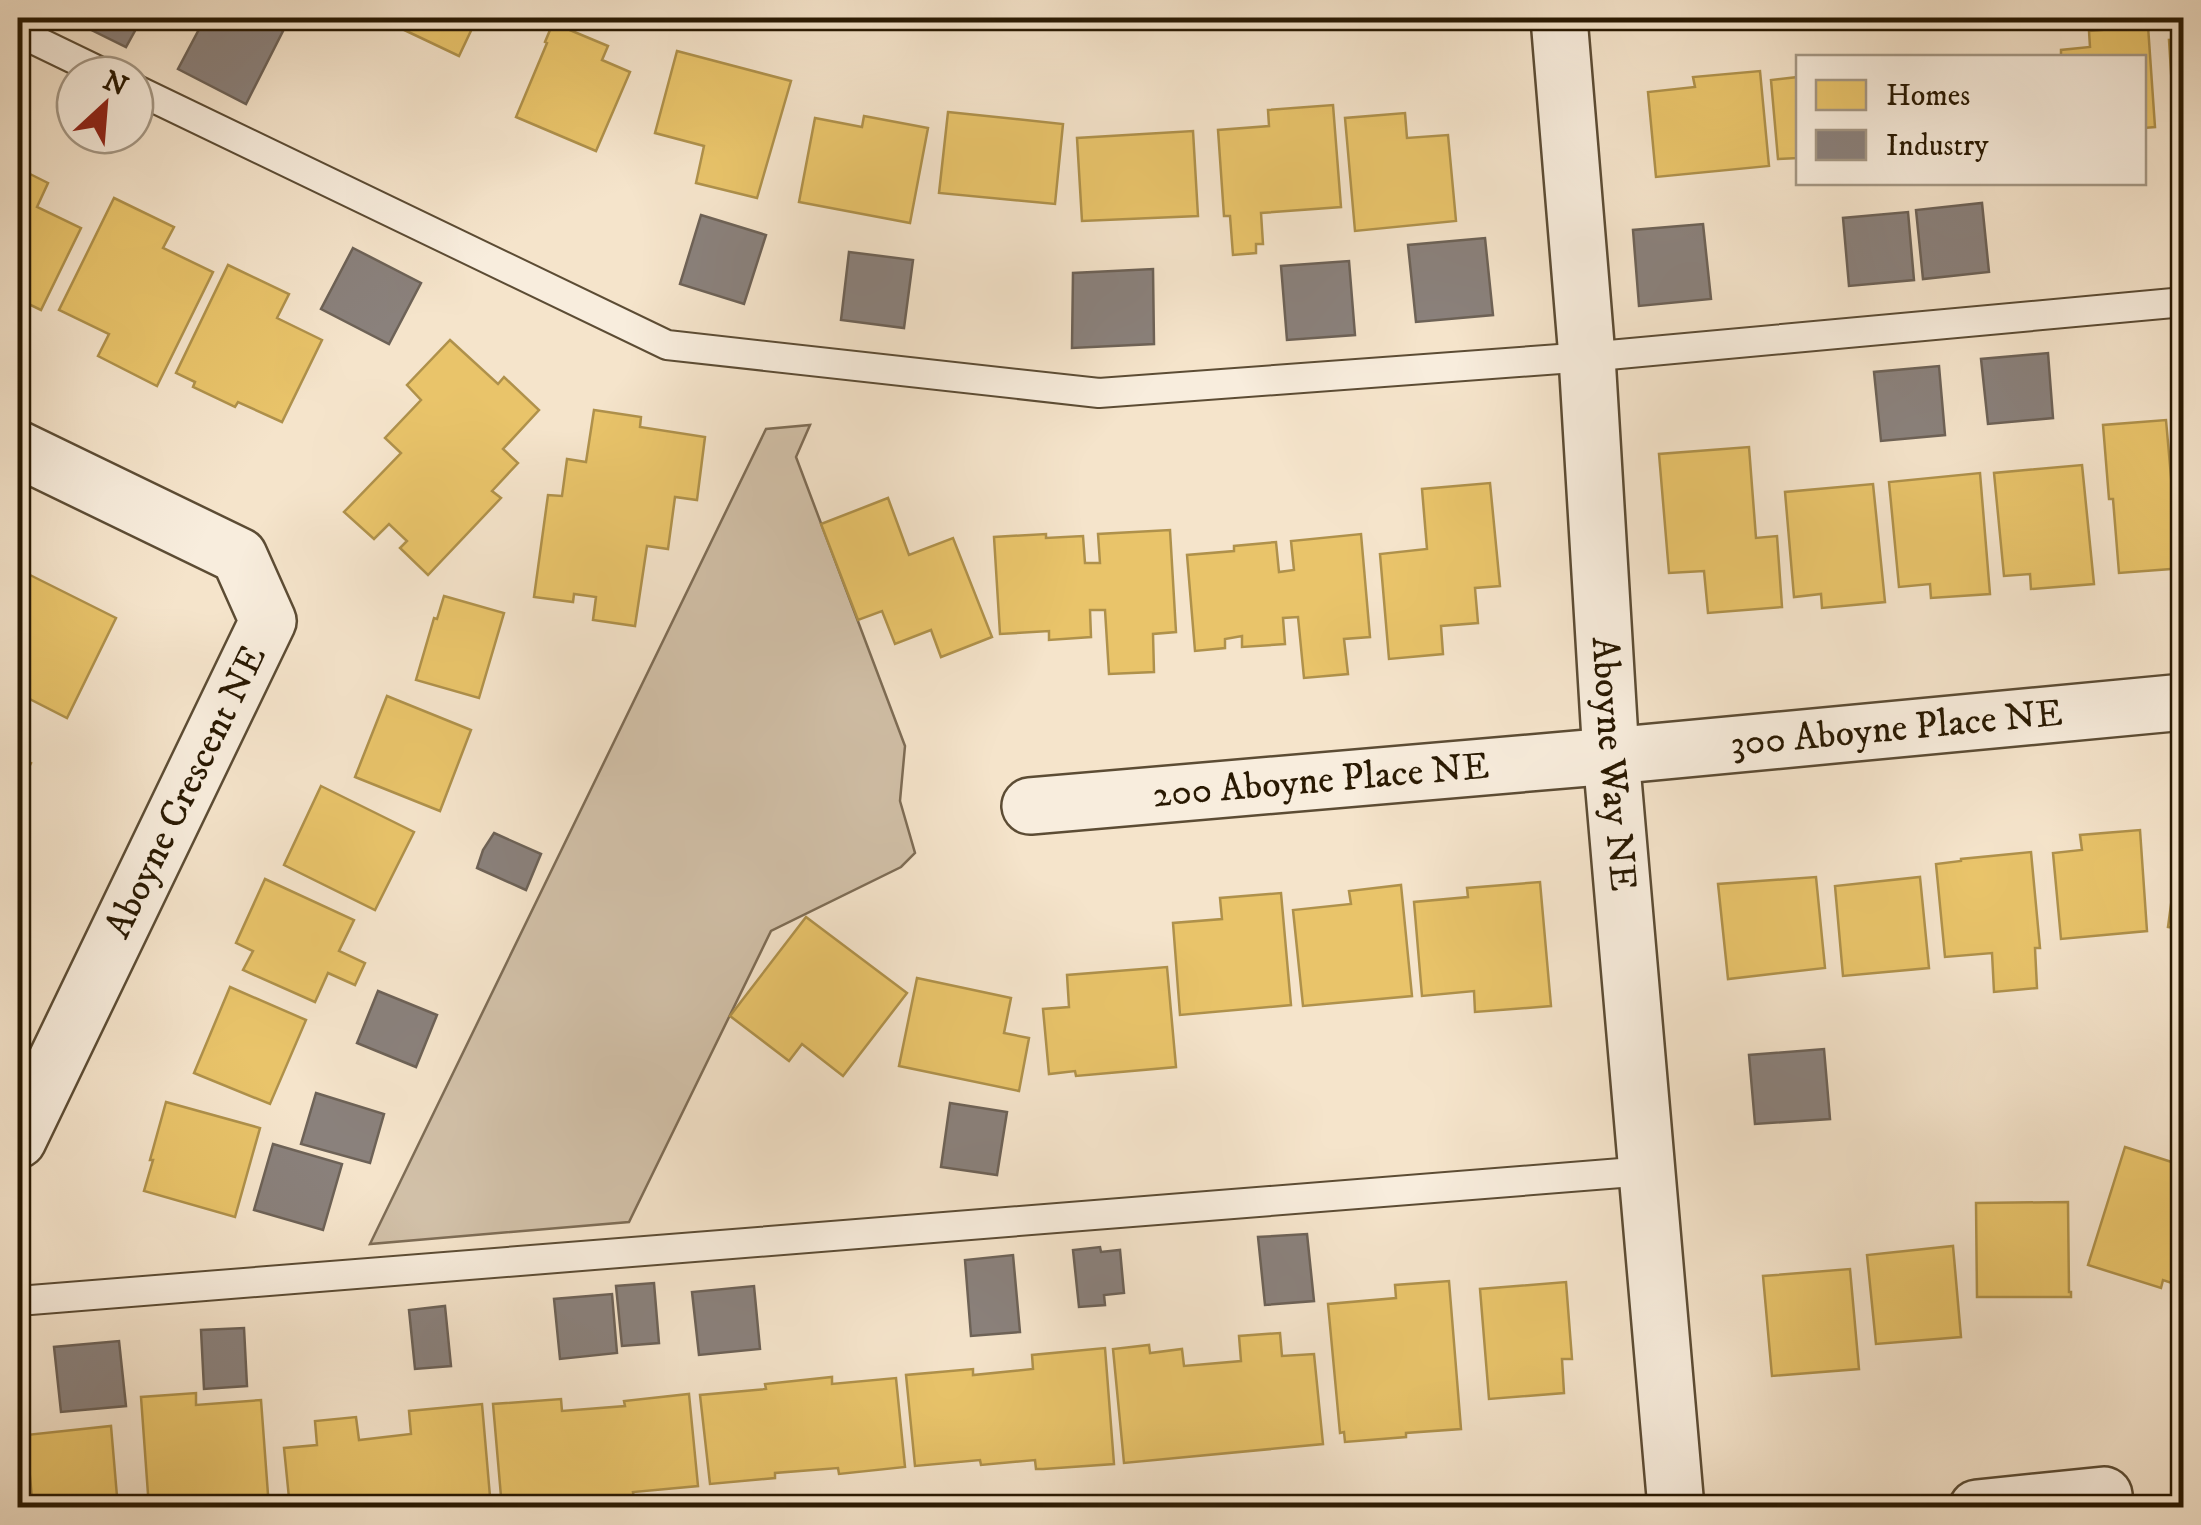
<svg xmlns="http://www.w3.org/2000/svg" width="2201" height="1525" font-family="'IM FELL DW Pica',serif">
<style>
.park{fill:#d2c1a9;stroke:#7e6d56;stroke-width:2.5}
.homes{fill:#e9c46a;stroke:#af914b;stroke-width:2.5}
.industry{fill:#8a817c;stroke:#6d6257;stroke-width:2.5}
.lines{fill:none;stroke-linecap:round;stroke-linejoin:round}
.service-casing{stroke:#5c4c34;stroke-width:32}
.minor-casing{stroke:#5c4c34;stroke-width:60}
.service{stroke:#f8eddd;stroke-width:28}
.minor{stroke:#f8eddd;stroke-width:55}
.labels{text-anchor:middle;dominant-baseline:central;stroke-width:10;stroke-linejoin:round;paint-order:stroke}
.street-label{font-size:38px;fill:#291902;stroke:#f8eddd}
</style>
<rect width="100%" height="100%" fill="#f5e4cb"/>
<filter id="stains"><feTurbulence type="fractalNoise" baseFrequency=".002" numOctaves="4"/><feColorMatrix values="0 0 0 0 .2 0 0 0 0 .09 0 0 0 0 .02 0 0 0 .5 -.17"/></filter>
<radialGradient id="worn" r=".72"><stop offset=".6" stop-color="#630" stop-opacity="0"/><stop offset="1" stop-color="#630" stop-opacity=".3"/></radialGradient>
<polygon class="park" points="810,425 796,457 905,746 900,801 915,853 901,867 771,931 629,1222 370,1244 766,429"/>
<g class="homes">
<polygon points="379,18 477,18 459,56"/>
<polygon points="553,23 608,46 602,60 630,72 596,151 516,117 547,43 545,42"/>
<polygon points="2148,26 2155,127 2144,128 2144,58 2061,58 2061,50 2090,47 2089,31"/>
<polygon points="2184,39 2184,119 2174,119 2169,40"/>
<polygon points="677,51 791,81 757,198 696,183 704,146 655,133"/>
<polygon points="1760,71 1769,166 1656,177 1648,92 1695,87 1693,77"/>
<polygon points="1798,77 1798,158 1778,159 1771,80"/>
<polygon points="1333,105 1341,207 1261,213 1263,244 1256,244 1256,253 1233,255 1230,216 1224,216 1218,130 1269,126 1268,110"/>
<polygon points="948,112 1063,124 1055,204 939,193"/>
<polygon points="1405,113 1407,138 1448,135 1456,221 1355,231 1345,118"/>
<polygon points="864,116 928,128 910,223 799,202 815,118 862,127"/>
<polygon points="1193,131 1198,216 1082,221 1077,138"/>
<polygon points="18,168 48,183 37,207 81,228 41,310 18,299"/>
<polygon points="114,198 174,227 163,248 213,272 157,386 98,356 109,334 59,310"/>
<polygon points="228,265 289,294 277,318 322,340 282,422 238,402 235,407 193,387 195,382 176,373"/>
<polygon points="450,340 498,384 504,377 539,410 503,449 518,463 492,491 501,498 428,575 400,548 407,541 389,524 374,539 344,512 401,453 385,438 421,400 407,385"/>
<polygon points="594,410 641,417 640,427 705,437 697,500 675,497 668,549 647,546 635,626 593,620 596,597 574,594 573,602 534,597 548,495 562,496 567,459 586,462"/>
<polygon points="2166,420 2172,488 2184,487 2184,568 2119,573 2113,499 2109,499 2103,425"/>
<polygon points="1749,447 1756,538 1777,536 1782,607 1708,613 1704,571 1669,573 1659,454"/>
<polygon points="2082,465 2094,584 2031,589 2030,574 2004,576 1994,473"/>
<polygon points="1980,473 1990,594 1931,598 1930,584 1899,587 1889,482"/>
<polygon points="1490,483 1500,586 1475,588 1478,623 1441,626 1443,654 1389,659 1380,554 1427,549 1422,489"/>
<polygon points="1873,484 1885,602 1822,608 1821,594 1794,597 1785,492"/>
<polygon points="888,498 909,555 953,538 992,637 941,657 931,630 895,644 882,611 858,620 821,524"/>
<polygon points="1170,530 1176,632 1153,634 1154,672 1109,674 1105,610 1090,610 1091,637 1049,640 1049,631 1000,634 994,537 1046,534 1046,538 1083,536 1085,563 1100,563 1098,534"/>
<polygon points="1361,534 1370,637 1344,639 1348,674 1304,678 1298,617 1283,618 1285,644 1242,647 1242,636 1225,639 1225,648 1195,651 1187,555 1234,551 1234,546 1276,542 1279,572 1294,570 1291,541"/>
<polygon points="18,569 116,618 67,718 18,693"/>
<polygon points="444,596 504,613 479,698 416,680 434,618 437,619"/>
<polygon points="387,696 471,730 440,811 355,777"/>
<polygon points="18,757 31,763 18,790"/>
<polygon points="321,786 414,832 375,910 284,865"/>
<polygon points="2140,830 2147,931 2061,939 2053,853 2082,850 2080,835"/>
<polygon points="2031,852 2040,948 2035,948 2037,988 1994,992 1992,953 1945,957 1936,864 1961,861 1961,859"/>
<polygon points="2177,860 2184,861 2184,930 2168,927"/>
<polygon points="1816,877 1825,968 1728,979 1718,884"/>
<polygon points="1920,877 1929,968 1843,976 1835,886"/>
<polygon points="265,879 354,920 339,951 365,963 355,985 328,973 315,1002 243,970 253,951 236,943"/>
<polygon points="1540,882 1551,1006 1475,1012 1474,991 1422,996 1414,902 1468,897 1467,888"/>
<polygon points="1401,885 1412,996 1303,1006 1293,910 1351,904 1349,891"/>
<polygon points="1281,893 1291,1005 1180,1015 1173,923 1222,919 1220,898"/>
<polygon points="806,917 907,993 843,1076 802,1044 789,1061 730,1016"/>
<polygon points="1167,967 1176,1067 1076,1076 1075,1071 1049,1074 1043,1009 1069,1007 1067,975"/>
<polygon points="917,978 1011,998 1004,1033 1029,1038 1019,1091 899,1066"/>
<polygon points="230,987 306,1020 270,1104 194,1073"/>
<polygon points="166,1102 260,1128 235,1217 144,1191 153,1160 150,1160"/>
<polygon points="2125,1147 2184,1166 2184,1287 2163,1280 2161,1288 2088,1265"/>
<polygon points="2068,1202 2069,1292 2071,1292 2071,1297 1977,1297 1976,1203"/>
<polygon points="1953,1246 1961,1337 1876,1344 1867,1255"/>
<polygon points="1850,1269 1859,1369 1772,1376 1763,1276"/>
<polygon points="1449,1281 1461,1429 1406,1433 1406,1437 1345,1442 1344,1432 1340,1433 1328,1304 1396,1298 1395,1285"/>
<polygon points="1566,1282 1572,1359 1562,1359 1564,1393 1489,1399 1480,1289"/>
<polygon points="1280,1333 1282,1356 1314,1354 1323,1444 1124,1463 1113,1349 1149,1345 1150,1353 1182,1349 1184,1366 1241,1361 1239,1336"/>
<polygon points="1105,1348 1114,1464 1043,1469 1036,1469 1035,1460 981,1465 980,1460 915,1466 906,1375 973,1369 973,1375 1033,1369 1032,1355"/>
<polygon points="832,1377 832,1384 896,1378 905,1467 839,1474 838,1468 775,1473 775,1478 710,1484 700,1395 766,1389 765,1384"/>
<polygon points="196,1393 196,1405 261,1400 269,1508 149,1508 141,1397"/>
<polygon points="689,1394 698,1486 633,1492 634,1499 572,1505 572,1508 502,1508 493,1404 561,1399 562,1411 625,1406 624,1401"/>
<polygon points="482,1404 491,1508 290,1508 284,1448 317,1445 315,1421 356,1417 359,1440 411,1434 409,1411"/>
<polygon points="111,1426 118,1508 33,1508 26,1435"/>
</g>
<g class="industry">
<polygon points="67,18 142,18 126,47"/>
<polygon points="205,18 257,18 283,31 246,104 178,69"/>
<polygon points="2184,189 2184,260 2180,260 2174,190"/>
<polygon points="1982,203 1989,272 1923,279 1916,210"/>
<polygon points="1908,212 1914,280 1849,286 1843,218"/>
<polygon points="701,215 766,235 744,304 680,284"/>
<polygon points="1703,224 1711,299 1639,306 1633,230"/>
<polygon points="1485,238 1493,315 1416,322 1408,245"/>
<polygon points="353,248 421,283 389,344 321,309"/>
<polygon points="849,252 913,260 904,328 841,320"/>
<polygon points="1349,261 1355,335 1287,340 1281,266"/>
<polygon points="1153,269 1154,344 1072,348 1073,273"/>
<polygon points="2048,353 2053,418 1988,424 1981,359"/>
<polygon points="1939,366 1945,435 1881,441 1874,372"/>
<polygon points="494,833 541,854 526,890 477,868 483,850"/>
<polygon points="378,991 437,1015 416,1067 357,1043"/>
<polygon points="1824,1049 1830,1119 1755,1124 1749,1055"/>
<polygon points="316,1093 384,1114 370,1163 301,1144"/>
<polygon points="950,1103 1007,1112 997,1175 941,1167"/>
<polygon points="273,1144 342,1164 323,1230 254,1210"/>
<polygon points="1307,1234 1314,1301 1265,1305 1258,1237"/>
<polygon points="1100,1247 1101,1252 1120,1250 1124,1293 1104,1295 1105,1305 1079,1307 1073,1250"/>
<polygon points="1013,1255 1020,1332 971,1336 965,1260"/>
<polygon points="654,1283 659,1343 622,1346 616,1286"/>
<polygon points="754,1286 760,1349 699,1355 692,1292"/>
<polygon points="612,1294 617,1353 560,1359 554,1299"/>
<polygon points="445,1306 451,1366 415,1369 409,1310"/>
<polygon points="244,1328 247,1386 204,1389 201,1330"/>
<polygon points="119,1341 126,1406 61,1412 54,1347"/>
</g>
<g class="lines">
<defs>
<g id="service">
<polyline points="18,32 107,75"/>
<polyline points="135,89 667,345 1099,393 1587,357 2184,302"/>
<polyline points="18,1301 1646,1171"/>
</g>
<g id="minor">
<path id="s1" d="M 1559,18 L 1587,357 L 1611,756 L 1676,1508"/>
<polyline points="18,449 239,556 268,621 18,1140"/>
<path id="s2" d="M 1030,806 L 1611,756 L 2184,702"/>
<polyline points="1977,1508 2104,1495"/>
</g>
</defs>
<use href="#service" class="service-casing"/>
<use href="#minor" class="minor-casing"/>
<use href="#service" class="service"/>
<use href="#minor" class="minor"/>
</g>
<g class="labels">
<g class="street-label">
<text stroke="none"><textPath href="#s2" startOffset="870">300 Aboyne Place NE</textPath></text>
<text stroke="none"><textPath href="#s1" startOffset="748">Aboyne Way NE</textPath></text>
<text stroke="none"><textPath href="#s2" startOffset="292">200 Aboyne Place NE</textPath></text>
<text transform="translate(186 792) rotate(-64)">Aboyne Crescent NE</text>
</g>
</g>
<rect width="2201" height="1525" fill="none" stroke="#f5e4cb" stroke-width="60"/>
<rect x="20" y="20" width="2161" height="1485" fill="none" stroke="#291902" stroke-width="5"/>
<rect x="30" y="30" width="2141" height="1465" fill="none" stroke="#291902" stroke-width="2.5"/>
<rect x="1796" y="55" width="350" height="130" fill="#f8eddd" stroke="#a59885" stroke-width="2.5"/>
<rect x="1816" y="80" width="50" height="30" fill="#e9c46a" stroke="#a59885" stroke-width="2.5"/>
<text x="1886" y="105" font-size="30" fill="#291902">Homes</text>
<rect x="1816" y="130" width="50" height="30" fill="#8a817c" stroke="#a59885" stroke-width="2.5"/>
<text x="1886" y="155" font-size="30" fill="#291902">Industry</text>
<g transform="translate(105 105) rotate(26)"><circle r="48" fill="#f8eddd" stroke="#a59885" stroke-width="2.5"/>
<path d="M0-8L18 38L0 25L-18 38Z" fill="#8f2418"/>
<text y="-15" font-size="28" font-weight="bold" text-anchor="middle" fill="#291902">N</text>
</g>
<rect width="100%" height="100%" filter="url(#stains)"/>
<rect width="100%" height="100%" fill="url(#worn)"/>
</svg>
